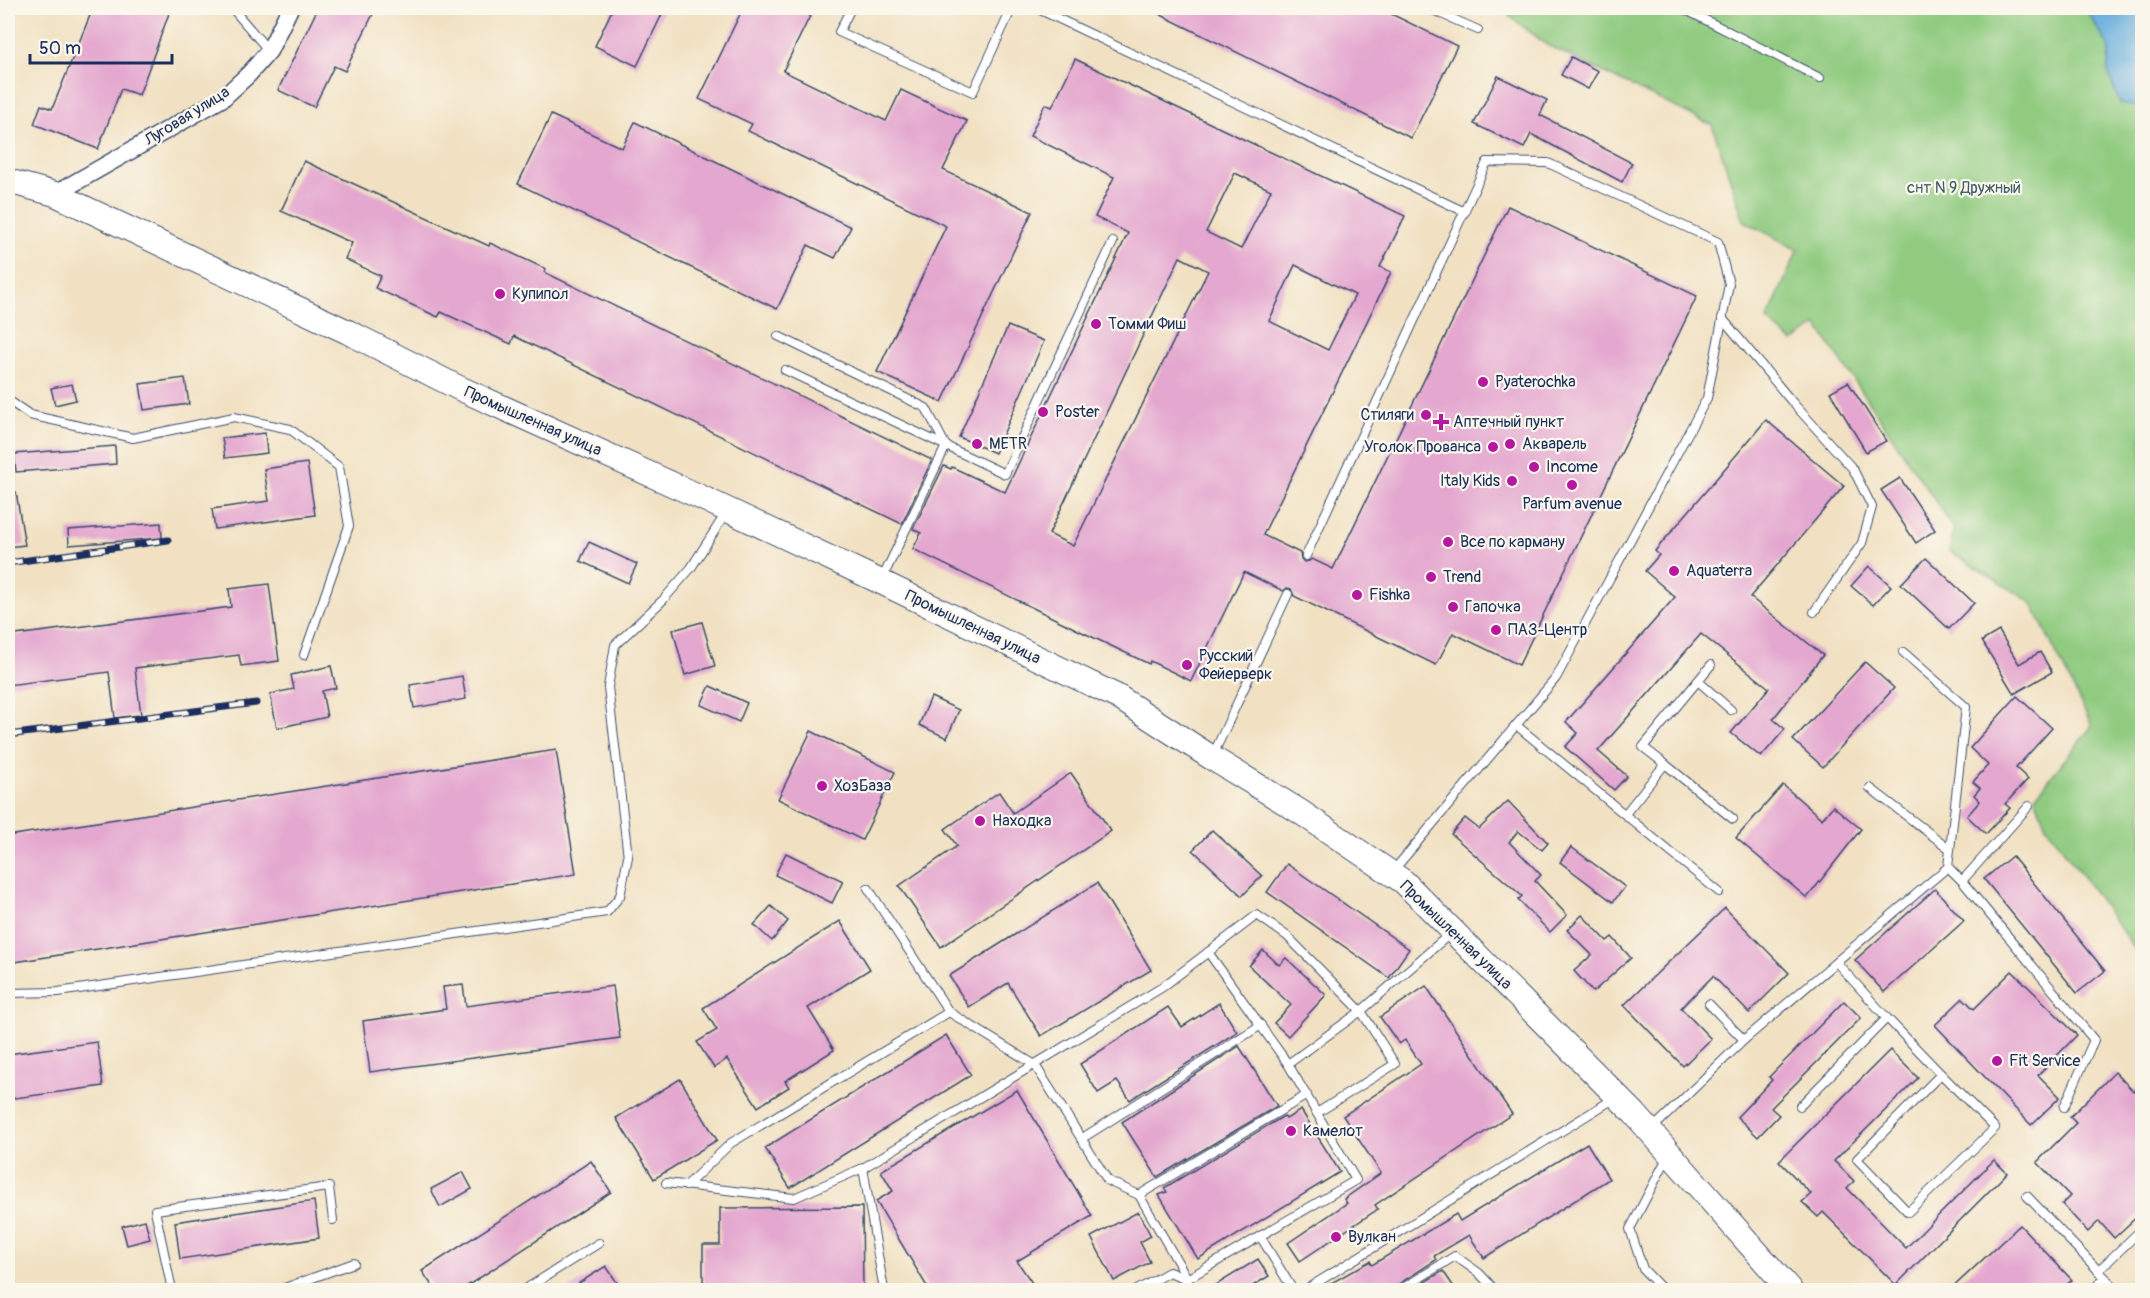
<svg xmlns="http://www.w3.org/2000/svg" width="2150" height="1298" font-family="Pangolin,sans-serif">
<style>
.green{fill:#90cb80;stroke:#567d6f;stroke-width:1.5}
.water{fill:#67addd;stroke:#416e9e;stroke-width:1.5}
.building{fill:#e4a7cf;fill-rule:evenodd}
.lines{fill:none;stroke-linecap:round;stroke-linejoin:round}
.service-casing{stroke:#3b4a6d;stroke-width:10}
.minor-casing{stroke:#3b4a6d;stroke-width:19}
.secondary-casing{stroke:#3b4a6d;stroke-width:26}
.service{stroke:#fff;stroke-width:8}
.minor{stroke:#fff;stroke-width:16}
.secondary{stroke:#fff;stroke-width:24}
.rail-casing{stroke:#1b2f5e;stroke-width:7}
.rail{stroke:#fbf7ec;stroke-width:4.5;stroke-dasharray:14;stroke-linecap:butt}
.poi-dot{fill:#b5179e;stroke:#fbf7ec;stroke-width:2}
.labels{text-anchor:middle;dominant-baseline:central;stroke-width:4.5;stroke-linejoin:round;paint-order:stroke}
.street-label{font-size:16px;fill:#1b2f5e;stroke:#fbf7ec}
.park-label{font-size:16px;fill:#3e5e68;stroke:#fbf7ec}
.poi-label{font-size:16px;fill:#1b2f5e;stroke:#fbf7ec;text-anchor:start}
</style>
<rect width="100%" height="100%" fill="#fbf7ec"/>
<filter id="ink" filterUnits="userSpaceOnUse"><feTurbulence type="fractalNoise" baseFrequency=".0167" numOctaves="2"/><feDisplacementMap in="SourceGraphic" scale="12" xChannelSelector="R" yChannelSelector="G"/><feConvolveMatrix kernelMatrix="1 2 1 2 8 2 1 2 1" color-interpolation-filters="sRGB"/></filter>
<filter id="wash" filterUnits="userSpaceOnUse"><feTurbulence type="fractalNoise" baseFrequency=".008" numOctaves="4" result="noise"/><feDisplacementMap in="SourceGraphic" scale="24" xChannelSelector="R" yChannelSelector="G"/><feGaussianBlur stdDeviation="1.35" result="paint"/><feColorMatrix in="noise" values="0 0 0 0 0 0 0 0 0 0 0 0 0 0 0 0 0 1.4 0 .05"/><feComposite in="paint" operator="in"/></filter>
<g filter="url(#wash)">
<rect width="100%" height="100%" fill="#f1e1c2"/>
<polygon class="green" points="1508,8 2142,8 2142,959 2045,824 2035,797 2092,726 2031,602 1949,551 1954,529 1817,325 1793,342 1767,320 1798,250 1744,221 1712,125 1547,45 1508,15"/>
<polygon class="water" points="2085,8 2142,8 2142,102 2132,106 2120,104 2108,72 2109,47"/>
<g id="blocks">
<g class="building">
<polygon points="93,8 171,8 139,95 121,89 98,149 34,124 41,105 52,109"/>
<polygon points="318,8 376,8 345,71 334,66 314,107 278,90"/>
<polygon points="613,8 665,8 637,66 595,46"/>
<polygon points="743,8 814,8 783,71 886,121 901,90 967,121 943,170 1032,212 942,402 877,372 946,226 748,131 752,124 699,99"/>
<polygon points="1147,8 1379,8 1457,46 1411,138"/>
<polygon points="1571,57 1598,71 1588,89 1561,75"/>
<path d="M 1075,59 L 1405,216 L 1380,267 L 1391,272 L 1263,535 L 1300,553 L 1301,559 L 1304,562 L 1309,561 L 1312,559 L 1333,569 L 1508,206 L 1697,296 L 1519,665 L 1453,633 L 1436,665 L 1294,596 L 1291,589 L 1287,588 L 1283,591 L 1244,572 L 1191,681 L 1150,661 L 1149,664 L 1086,634 L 913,549 L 921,533 L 913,529 L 944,466 L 951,469 L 952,467 L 1005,492 L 1128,233 L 1095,217 L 1114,177 L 1030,136 L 1045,104 L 1052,107 ZM 1235,173 L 1271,190 L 1241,249 L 1206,232 ZM 1180,257 L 1208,271 L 1073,546 L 1049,534 ZM 1295,265 L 1355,295 L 1328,350 L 1269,321 Z"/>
<polygon points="1498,76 1547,100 1540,115 1632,163 1622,182 1531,134 1524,148 1474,124"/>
<polygon points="551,115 622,148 635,122 851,227 835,258 808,245 777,309 518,184"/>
<polygon points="304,161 489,246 490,243 546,269 544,272 932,460 902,524 514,336 511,344 441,312 438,317 375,288 381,276 345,259 352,243 281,211"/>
<polygon points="1008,326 1044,341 995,453 959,437"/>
<polygon points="185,378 189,404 144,410 140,384"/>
<polygon points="1848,382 1886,441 1866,452 1830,392"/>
<polygon points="72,384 76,400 55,405 51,388"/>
<polygon points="1766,420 1844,486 1750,597 1823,655 1773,719 1785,729 1761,757 1731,733 1769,688 1701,634 1598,751 1627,776 1614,790 1565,747 1578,733 1566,722 1675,597 1645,571 1659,555 1655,551"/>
<polygon points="265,433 267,453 225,458 222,438"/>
<polygon points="115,446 116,464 16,472 14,454"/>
<polygon points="307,463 315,515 215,529 212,509 269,501 264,469"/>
<polygon points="1900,478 1935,530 1916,543 1881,490"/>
<polygon points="16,492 25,545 8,547 8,493"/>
<polygon points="161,523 162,538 69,545 68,530"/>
<polygon points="589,542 637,564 628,583 580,561"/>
<polygon points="1926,558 1974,603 1949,629 1901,584"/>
<polygon points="1869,566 1891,586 1873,605 1851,586"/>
<polygon points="269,584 279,661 241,666 239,655 135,668 141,715 115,718 109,672 8,685 8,636 231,607 229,589"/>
<polygon points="702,622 715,666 685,675 673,630"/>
<polygon points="1999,631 2019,664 2040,652 2052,672 2014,694 1982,641"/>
<polygon points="1865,662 1894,688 1823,767 1793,740"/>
<polygon points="331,666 336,688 322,691 327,717 277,728 270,694 294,689 291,675"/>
<polygon points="462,676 466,699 414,708 410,685"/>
<polygon points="710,686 747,703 739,722 701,705"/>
<polygon points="2017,696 2052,728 2016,768 2028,779 2005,804 2010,808 1986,834 1967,816 1980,801 1974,795 1980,788 1973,782 1988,765 1970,748"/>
<polygon points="931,697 959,710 947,738 919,725"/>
<polygon points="811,731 895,772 862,840 778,799"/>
<polygon points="556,750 576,874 8,963 8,836"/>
<polygon points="1071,773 1111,831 941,947 899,886 957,846 945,829 999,792 1013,813"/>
<polygon points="1783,785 1822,819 1833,806 1861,829 1807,898 1736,838"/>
<polygon points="1508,801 1548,843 1542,850 1518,831 1509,842 1541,875 1535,881 1567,915 1550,932 1518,900 1522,896 1451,834 1465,818 1479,829"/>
<polygon points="1212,830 1262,876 1242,896 1193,850"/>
<polygon points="1571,847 1625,887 1613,902 1560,862"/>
<polygon points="786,853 843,881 832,903 775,875"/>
<polygon points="2012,856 2105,971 2077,993 1984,879"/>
<polygon points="1287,864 1409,949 1389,978 1267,892"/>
<polygon points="1097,883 1151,970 1041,1036 1008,983 969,1007 949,976"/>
<polygon points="1935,889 1964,921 1884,992 1855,960"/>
<polygon points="771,906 788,921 772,941 754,925"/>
<polygon points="1725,908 1789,973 1749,1013 1713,976 1681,1008 1711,1039 1683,1066 1624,1005"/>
<polygon points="1582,915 1607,941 1612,937 1631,958 1593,992 1574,971 1592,955 1567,930"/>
<polygon points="840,921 870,969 808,1008 834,1050 785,1081 789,1087 758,1107 727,1059 714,1068 697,1042 717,1030 703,1008"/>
<polygon points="1263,950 1279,965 1286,958 1326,995 1288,1036 1274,1023 1291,1005 1249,966"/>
<polygon points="2012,971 2077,1035 2038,1075 2060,1097 2031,1125 1935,1025 1963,998 1974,1009"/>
<polygon points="463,985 466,1006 613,986 620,1038 370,1072 363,1021 446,1009 443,987"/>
<polygon points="1426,986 1512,1114 1375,1205 1378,1209 1300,1261 1288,1243 1347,1203 1344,1199 1381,1173 1343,1116 1421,1064 1405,1040 1399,1044 1380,1017"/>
<polygon points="1844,1001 1861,1018 1771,1108 1779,1115 1758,1137 1737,1117 1772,1080 1769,1077"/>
<polygon points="1219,1003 1237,1032 1130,1100 1117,1081 1098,1093 1080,1064 1168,1007 1182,1027"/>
<polygon points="946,1035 971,1075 790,1188 765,1148"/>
<polygon points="97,1042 103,1086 8,1099 8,1054"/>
<polygon points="1239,1046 1277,1106 1157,1177 1122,1122"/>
<polygon points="1890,1050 1918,1078 1834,1161 1854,1181 1847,1188 1906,1248 1994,1160 2007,1173 1896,1285 1823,1212 1818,1217 1802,1202 1811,1194 1779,1161"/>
<polygon points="2115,1072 2133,1091 2142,1083 2142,1212 2114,1238 2099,1221 2088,1232 2062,1204 2070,1196 2037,1162 2076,1123 2070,1117"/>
<polygon points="680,1079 717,1140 654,1179 616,1118"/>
<polygon points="1017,1090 1092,1216 1017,1261 1037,1290 929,1290 876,1201 893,1191 881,1171"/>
<polygon points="1301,1110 1340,1172 1198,1259 1159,1195 1167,1192 1164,1188 1284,1116 1286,1119"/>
<polygon points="1587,1143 1609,1179 1484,1258 1469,1235 1434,1256 1436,1260 1397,1285 1394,1290 1319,1290 1370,1261 1372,1265 1456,1214 1460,1221"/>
<polygon points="591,1161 611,1192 461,1290 435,1290 422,1271"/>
<polygon points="463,1172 472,1189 440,1207 431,1189"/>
<polygon points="314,1201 319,1238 180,1259 175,1222"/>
<polygon points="862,1207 863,1290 703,1290 703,1245 720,1245 720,1208"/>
<polygon points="1138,1212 1151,1236 1140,1242 1150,1262 1114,1281 1091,1237"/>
<polygon points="145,1220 150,1239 127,1245 122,1226"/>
<polygon points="2020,1225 2072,1280 2061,1290 1950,1290"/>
<polygon points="1258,1259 1269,1276 1246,1290 1208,1290"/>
<polygon points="606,1266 622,1290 568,1290"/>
<polygon points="1443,1271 1456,1290 1411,1290"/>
</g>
</g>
</g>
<g filter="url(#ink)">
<use href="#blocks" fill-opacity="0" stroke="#3b4a6d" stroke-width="1.5"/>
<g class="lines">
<defs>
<g id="service">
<polyline points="232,8 269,51"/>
<polyline points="851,8 839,32 973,92 1012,8"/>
<polyline points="1036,8 1465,212"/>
<polyline points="1428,8 1478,30"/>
<polyline points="1682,8 1820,78"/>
<polyline points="1722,318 1793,403 1853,469 1872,507 1862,543 1814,612"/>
<polyline points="778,336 926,408 946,446 1005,474 1113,242"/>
<polyline points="785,370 946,446 882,579"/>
<polyline points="8,400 30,415 133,438 234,417 290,429 339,467 349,526 304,655"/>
<polyline points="1306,556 1487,162 1548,163 1718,242 1729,284 1707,398 1556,678 1393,871"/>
<polyline points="1698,681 1731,710"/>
<polyline points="1516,725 1719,892"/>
<polyline points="1213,755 1288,594"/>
<polyline points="1665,764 1643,747 1711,665"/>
<polyline points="1870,788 1950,849"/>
<polyline points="1625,814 1665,764 1733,819"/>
<polyline points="1948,867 1962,881 2029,806"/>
<polyline points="1962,881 2094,1040 2064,1107"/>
<polyline points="868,888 949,1012 1035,1065 1108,1181 1139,1195 1187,1278"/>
<polyline points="1208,952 1288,1064"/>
<polyline points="8,993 58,992 607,912 620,896 628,857 608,687 615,645 663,600 691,568 726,513"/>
<polyline points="1887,1018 1941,1074 1857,1159 1908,1212 1995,1128 1941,1074"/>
<polyline points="1744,1040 1948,867 1966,707 1903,652"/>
<polyline points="1800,1106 1887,1018 1836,962"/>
<polyline points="1651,1130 1744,1040 1709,1004"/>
<polyline points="1081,1139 1261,1025"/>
<polyline points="863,1168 884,1290"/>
<polyline points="666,1183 794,1198 863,1168 1161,988 1257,915 1287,936 1361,1011 1395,1064 1317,1113"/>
<polyline points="686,1186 731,1143 949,1012"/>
<polyline points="1139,1195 1307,1095"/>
<polyline points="2027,1196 2117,1290"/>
<polyline points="1260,1236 1293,1290"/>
<polyline points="2098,1271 2142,1229"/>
<polyline points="172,1290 155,1210 329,1187 333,1220"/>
<polyline points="279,1290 354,1263"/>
<polyline points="524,1290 599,1243"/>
<polyline points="1137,1290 1169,1272 1187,1279 1356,1180 1288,1064 1361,1011 1451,933"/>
<polyline points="1305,1290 1615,1098"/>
<polyline points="1400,1290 1455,1256 1479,1273 1495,1290"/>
<polyline points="1663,1290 1643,1269 1630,1229 1668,1156"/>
<polyline points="2093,1290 2105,1278"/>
</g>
<polyline id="minor" points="55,194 223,98 249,74 269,51 290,8"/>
<polyline id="secondary" points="8,181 55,194 348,332 457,387 696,495 881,582 1118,697 1212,758 1299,811 1404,882 1634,1113 1790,1290"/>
</defs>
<use href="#service" class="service-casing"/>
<use href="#minor" class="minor-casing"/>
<use href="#secondary" class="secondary-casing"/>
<use href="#service" class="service"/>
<use href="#minor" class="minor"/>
<use href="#secondary" class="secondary"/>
<defs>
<g id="rail">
<polyline points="8,563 168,540"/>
<polyline points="8,735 256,703"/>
</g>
</defs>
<use href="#rail" class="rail-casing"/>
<use href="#rail" class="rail"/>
</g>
</g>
<g class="poi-dot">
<circle cx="500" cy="294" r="6"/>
<circle cx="1096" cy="324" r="6"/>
<circle cx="1483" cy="382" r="6"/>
<circle cx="1043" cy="412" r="6"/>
<circle cx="1426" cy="415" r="6"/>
<path d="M1438 413h6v6h6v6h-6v6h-6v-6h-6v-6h6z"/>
<circle cx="977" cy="444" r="6"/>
<circle cx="1510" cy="444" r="6"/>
<circle cx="1493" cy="447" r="6"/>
<circle cx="1534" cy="467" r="6"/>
<circle cx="1512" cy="481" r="6"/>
<circle cx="1572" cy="485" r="6"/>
<circle cx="1448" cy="542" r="6"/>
<circle cx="1674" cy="571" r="6"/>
<circle cx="1431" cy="577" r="6"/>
<circle cx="1357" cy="595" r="6"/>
<circle cx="1453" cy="607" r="6"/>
<circle cx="1496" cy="630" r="6"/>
<circle cx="1187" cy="665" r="6"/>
<circle cx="822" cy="786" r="6"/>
<circle cx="980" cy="821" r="6"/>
<circle cx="1997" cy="1061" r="6"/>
<circle cx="1291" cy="1131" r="6"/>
<circle cx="1336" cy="1237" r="6"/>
</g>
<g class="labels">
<g class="street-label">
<text transform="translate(187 116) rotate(-32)">Луговая улица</text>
<text transform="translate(533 421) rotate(24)">Промышленная улица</text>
<text transform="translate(973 627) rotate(26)">Промышленная улица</text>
<text transform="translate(1456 935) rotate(44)">Промышленная улица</text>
</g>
<g class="park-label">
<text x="1964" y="188">снт N 9 Дружный</text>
</g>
<g class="poi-label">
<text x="512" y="294">Купипол</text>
<text x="1108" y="324">Томми Фиш</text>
<text x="1495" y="382">Pyaterochka</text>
<text x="1055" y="412">Poster</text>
<text x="1414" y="415" text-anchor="end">Стиляги</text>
<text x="1453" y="422">Аптечный пункт</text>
<text x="989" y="444">METR</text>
<text x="1522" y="444">Акварель</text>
<text x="1481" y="447" text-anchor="end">Уголок Прованса</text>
<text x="1546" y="467">Income</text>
<text x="1500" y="481" text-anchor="end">Italy Kids</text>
<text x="1572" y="504" text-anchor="middle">Parfum avenue</text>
<text x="1460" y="542">Все по карману</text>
<text x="1686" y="571">Aquaterra</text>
<text x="1443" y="577">Trend</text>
<text x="1369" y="595">Fishka</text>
<text x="1465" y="607">Гапочка</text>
<text x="1508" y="630">ПАЗ-Центр</text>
<text x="1199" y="656">Русский<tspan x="1199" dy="18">Фейерверк</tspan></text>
<text x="834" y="786">ХозБаза</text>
<text x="992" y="821">Находка</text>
<text x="2009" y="1061">Fit Service</text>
<text x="1303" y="1131">Камелот</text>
<text x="1348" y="1237">Вулкан</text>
</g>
</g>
<rect width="2150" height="1298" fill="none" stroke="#fbf7ec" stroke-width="30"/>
<path d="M30 54v9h142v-9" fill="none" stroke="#1b2f5e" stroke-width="3"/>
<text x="39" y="54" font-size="18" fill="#1b2f5e" stroke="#fbf7ec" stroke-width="4.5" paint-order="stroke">50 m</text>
</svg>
